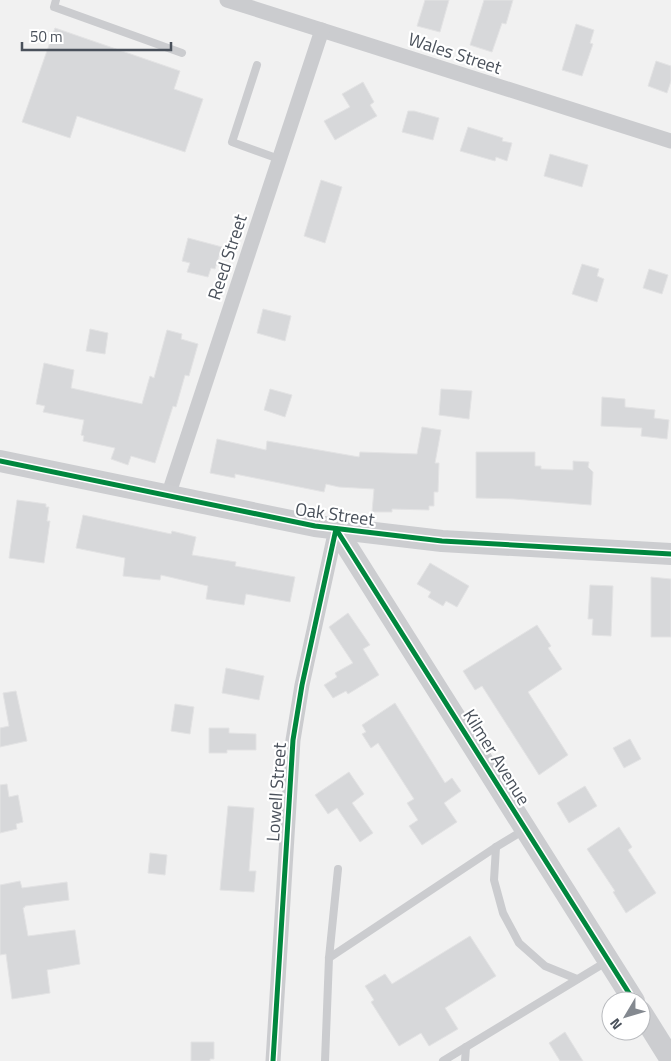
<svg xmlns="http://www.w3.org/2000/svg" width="671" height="1061" font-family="'Titillium Web',sans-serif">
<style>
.building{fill:#d7d8da;stroke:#e3e3e4}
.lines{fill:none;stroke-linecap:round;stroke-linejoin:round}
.lane{stroke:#cbcccf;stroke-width:8}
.street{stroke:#cbcccf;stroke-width:15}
.secondary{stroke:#cccdd0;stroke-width:22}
.cycleway-casing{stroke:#fff;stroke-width:8}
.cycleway{stroke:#00873e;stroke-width:5}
.labels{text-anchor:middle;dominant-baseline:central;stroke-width:4.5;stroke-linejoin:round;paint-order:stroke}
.street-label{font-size:18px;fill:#4a515b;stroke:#fff}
</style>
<rect width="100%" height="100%" fill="#f1f1f1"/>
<g class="building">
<polygon points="425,0 449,0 440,32 417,26"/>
<polygon points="484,0 513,0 506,24 502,23 492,52 470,45"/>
<polygon points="576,24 594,30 590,43 593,44 582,76 562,70"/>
<polygon points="55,28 180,71 174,89 203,99 185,152 77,116 70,138 22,122"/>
<polygon points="656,61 671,66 671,81 667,93 648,86"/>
<polygon points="363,82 374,102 370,105 377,116 335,140 324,121 350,107 342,94"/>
<polygon points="408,111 414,111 439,118 433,140 402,132"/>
<polygon points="468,127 503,138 502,141 512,143 507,161 496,157 495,161 460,151"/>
<polygon points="550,154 588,165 582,187 544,176"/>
<polygon points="321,180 342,187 325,243 304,236"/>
<polygon points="188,238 222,247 215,269 211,268 208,277 187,272 190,263 182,261"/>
<polygon points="582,264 599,269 597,276 604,279 597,302 572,294"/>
<polygon points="649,269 668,275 662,294 643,288"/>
<polygon points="263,309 291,316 285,341 257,333"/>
<polygon points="90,329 108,333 105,354 86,351"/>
<polygon points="167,330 182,334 181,339 198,344 189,376 185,375 176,407 173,406 155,463 131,456 128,465 111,459 115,448 83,441 84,436 81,435 84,420 43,412 45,406 36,404 44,363 74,370 71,388 142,404 150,376 154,378"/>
<polygon points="270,389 292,395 285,417 264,410"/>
<polygon points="441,389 472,391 469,419 439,415"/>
<polygon points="602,397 625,399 625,407 655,410 654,418 669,420 667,439 641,436 642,428 601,426"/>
<polygon points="422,427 441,430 435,463 439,463 438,492 434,492 434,506 429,506 429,510 392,509 392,512 372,512 374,489 339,487 326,484 324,492 235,474 235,478 210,473 217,439 266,450 267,441 359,457 360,452 417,454"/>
<polygon points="476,452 535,452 535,466 541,466 541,469 573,470 573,461 589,462 588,467 593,472 591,505 514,499 476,498"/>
<polygon points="17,500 46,504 46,507 49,507 47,521 50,521 44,563 9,558"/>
<polygon points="83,515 171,534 172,531 196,537 192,555 236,562 235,566 295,577 290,602 246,594 244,605 206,599 208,586 161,575 160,580 123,576 125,558 76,548"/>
<polygon points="430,563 469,586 457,607 446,601 443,606 428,597 431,592 417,584"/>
<polygon points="651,577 671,579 671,637 651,637"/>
<polygon points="590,585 613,586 611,636 592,635 593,619 588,619"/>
<polygon points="348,613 370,645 363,649 379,675 348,694 346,691 333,698 324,685 337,677 335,673 353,663 329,627"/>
<polygon points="537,625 551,646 548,648 562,669 528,692 568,755 539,775 482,686 475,690 463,671"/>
<polygon points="226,668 264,676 259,700 222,693"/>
<polygon points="16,691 27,741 0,747 0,728 9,726 3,693"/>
<polygon points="395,703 445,783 452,778 461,791 444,803 457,822 422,845 409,826 418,820 407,803 414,799 378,743 371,748 362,734 366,732 362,725"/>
<polygon points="175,704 194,707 190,734 171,731"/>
<polygon points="209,728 229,728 229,733 256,734 256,750 227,750 227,753 209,753"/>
<polygon points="630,739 641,759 624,768 613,748"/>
<polygon points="349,772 364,794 352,803 373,833 360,842 337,808 328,814 315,795"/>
<polygon points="7,784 9,797 18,795 23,822 16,824 17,829 0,833 0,785"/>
<polygon points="585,786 597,806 569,823 557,803"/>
<polygon points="228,806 254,808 249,871 256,871 254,892 220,890"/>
<polygon points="619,827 632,847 628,850 656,893 626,913 613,892 615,891 587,849"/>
<polygon points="150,853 167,855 165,875 148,873"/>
<polygon points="20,881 22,888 67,882 69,900 25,906 25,907 23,908 28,936 75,930 80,964 47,970 50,993 12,999 6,954 0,955 0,885"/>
<polygon points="470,936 496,976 445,1008 458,1029 429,1046 421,1033 399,1046 371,1002 374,1000 365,986 385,974 392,984"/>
<polygon points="565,1032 583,1061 560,1061 549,1043"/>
<polygon points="191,1042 214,1042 214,1059 210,1059 210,1061 191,1061"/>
</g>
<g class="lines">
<g class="lane">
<polyline points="56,0 54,7 182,53"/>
<polyline points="257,65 232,142 279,159"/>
<polyline points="496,847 494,880 503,913 519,943 545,966 577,979"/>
<polyline points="329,958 496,847 524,830"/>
<polyline points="325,1061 329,958 338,869"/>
<polyline points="443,1061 606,962"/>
<polyline points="465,1061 466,1047"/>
</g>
<g class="street">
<polyline points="227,0 671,141"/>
<polyline points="168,496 322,30"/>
<polyline points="273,1061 293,740 302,685 336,529"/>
</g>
<g class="secondary">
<polyline points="0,461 315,526 442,541 671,554"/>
<polyline points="336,529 634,1001"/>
<polyline points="641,1012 671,1060"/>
</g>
<defs>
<g id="cycleway">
<polyline points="0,461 315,526 442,541 671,554"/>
<polyline points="336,529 634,1001"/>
<polyline points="273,1061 293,740 302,685 336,529"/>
</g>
</defs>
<use href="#cycleway" class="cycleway-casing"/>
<use href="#cycleway" class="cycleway"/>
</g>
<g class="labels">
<g class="street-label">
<text transform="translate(455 53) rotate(18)">Wales Street</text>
<text transform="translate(227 257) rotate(-72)">Reed Street</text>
<text transform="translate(335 514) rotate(8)">Oak Street</text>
<text transform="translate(497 757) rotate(58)">Kilmer Avenue</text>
<text transform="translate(276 792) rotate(-86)">Lowell Street</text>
</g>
</g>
<g transform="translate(626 1016) rotate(232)"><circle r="24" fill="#ffffff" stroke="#b7b9bd"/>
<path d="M0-4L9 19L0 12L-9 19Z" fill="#848990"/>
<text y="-8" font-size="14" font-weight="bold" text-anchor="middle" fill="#4a515b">N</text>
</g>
<path d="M22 42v8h149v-8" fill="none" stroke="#4a515b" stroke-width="2.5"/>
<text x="30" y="42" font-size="15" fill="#4a515b" stroke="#ffffff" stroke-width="4" paint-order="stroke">50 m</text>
</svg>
